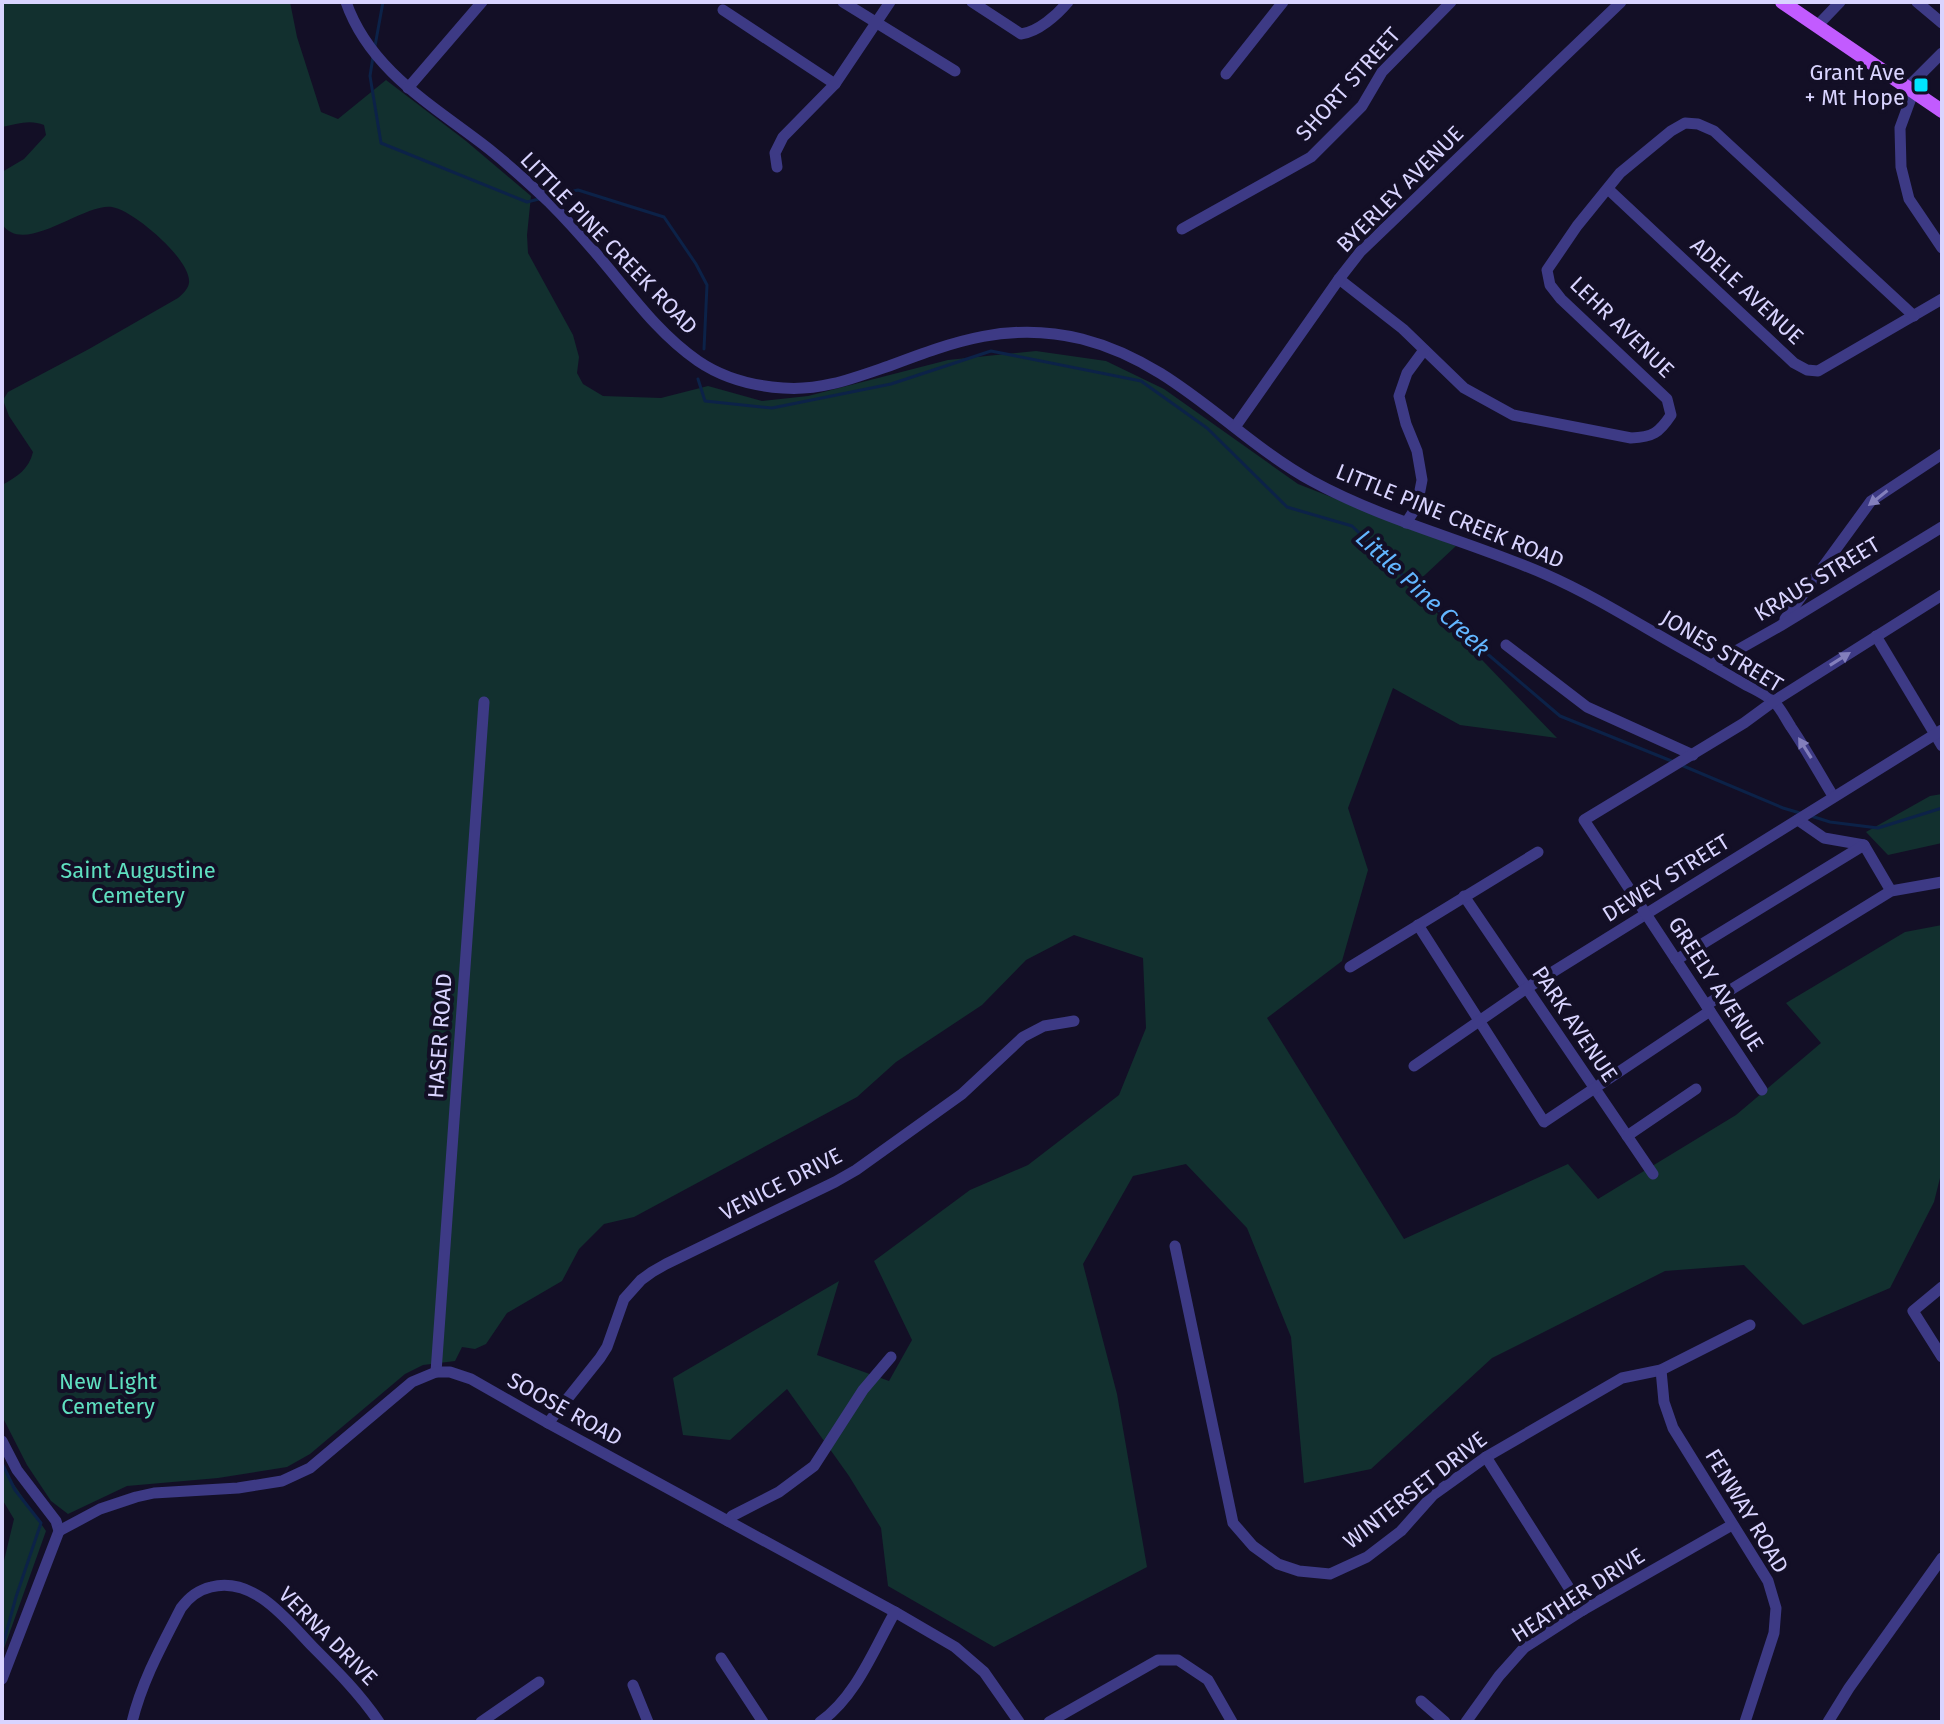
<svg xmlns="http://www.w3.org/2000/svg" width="1944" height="1724" font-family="'Fira Sans',sans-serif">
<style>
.green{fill:#12302f}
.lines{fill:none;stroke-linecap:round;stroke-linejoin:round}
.stream{stroke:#0c2248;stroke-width:3}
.minor{stroke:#3d3a85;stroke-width:11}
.major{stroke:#c25bff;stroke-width:14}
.oneway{fill:#837fbc}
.poi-dot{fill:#00e5ff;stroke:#130f26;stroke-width:3}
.labels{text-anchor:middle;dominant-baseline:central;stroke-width:8;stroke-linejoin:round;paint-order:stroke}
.poi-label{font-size:22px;fill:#d9d4ff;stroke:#130f26;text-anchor:end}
.street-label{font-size:22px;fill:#d9d4ff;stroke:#130f26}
.park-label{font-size:22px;fill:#5fe0c0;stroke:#130f26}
.water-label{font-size:24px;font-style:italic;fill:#62b6ff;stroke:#130f26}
</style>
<rect width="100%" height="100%" fill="#130f26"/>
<g class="green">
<path d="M 2,2 L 290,2 L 297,37 L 321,112 L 338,119 L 386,80 L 466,141 L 531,196 L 527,235 L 528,253 L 573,335 L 579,357 L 577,373 L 583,384 L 603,396 L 661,398 L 708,386 L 762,401 L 808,396 L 948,360 L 1036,351 L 1106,361 L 1164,389 L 1298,484 L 1456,546 L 1412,587 L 1557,738 L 1460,725 L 1393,688 L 1348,808 L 1368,870 L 1342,961 L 1267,1018 L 1404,1239 L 1568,1164 L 1598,1199 L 1736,1115 L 1821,1043 L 1786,1003 L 1905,932 L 1942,925 L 1942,1170 L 1934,1202 L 1890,1288 L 1803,1325 L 1744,1265 L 1665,1271 L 1492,1358 L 1371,1469 L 1304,1483 L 1291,1337 L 1247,1228 L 1186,1164 L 1133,1176 L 1083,1264 L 1117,1394 L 1147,1567 L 994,1647 L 888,1586 L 881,1528 L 849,1476 L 787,1389 L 730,1440 L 683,1435 L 673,1378 L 839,1281 L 817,1355 L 889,1381 L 912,1340 L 874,1261 L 970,1190 L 1028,1165 L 1119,1095 L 1146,1028 L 1143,958 L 1074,935 L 1026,960 L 982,1005 L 896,1062 L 857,1097 L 634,1217 L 604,1224 L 579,1249 L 562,1281 L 507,1313 L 486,1344 L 475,1349 L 462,1347 L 455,1361 L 423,1365 L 405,1374 L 310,1454 L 287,1467 L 218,1478 L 127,1486 L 68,1514 L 51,1501 L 27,1465 L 2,1416 L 2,485 C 17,477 29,469 33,452 L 9,416 L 3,400 L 8,392 L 89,349 L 178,298 C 183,294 188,289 189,283 C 192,260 133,210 112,207 C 83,203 24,257 2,224 L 2,172 L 24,159 L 46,135 L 44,125 C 30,119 16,124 2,127 Z"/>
<polygon points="1942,794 1942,843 1888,855 1866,832 1930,796"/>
<polygon points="2,1467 46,1531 2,1654 2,1569 14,1519 2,1499"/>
</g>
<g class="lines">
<g class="stream">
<polyline points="375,46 383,2"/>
<polyline points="373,57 370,76 381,143 527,202 539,199"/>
<polyline points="550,196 578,190 664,217 696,264 707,285 704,349"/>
<polyline points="698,379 705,401 772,408 891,384 991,351 1141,381 1207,428 1287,507 1352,526 1456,627 1560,716 1674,762"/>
<polyline points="1681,765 1783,808 1800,813"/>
<polyline points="1811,816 1830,822 1878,828 1942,808"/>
<polyline points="2,1463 15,1490 41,1523 16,1597 2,1648"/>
</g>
<g class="minor">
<path d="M 346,2 C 370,71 434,106 489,149 C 510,166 530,184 550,203 C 571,224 591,247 610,270 C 637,303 663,337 698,361 C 723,378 753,386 783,388 C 821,391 854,378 889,366 C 955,341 1010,321 1082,339 C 1176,363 1231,436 1312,481 C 1387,522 1470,541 1547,575 C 1597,597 1643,627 1690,653 C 1709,664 1727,674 1746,685 C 1756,690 1769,696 1776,704 C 1782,711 1786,719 1791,727 C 1806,749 1819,773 1833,796"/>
<polyline points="843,2 955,71"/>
<path d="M 972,2 L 1021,34 C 1038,32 1057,15 1068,2"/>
<polyline points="1917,2 1942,23"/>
<polyline points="723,10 835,84"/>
<polyline points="1817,26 1840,2"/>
<polyline points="1942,53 1907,88 1911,98 1900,128 1901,167 1909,199 1942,248"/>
<polyline points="1226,74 1283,2"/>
<polyline points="408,88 482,2"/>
<polyline points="777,167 775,153 783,137 835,84 890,2"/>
<polyline points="1608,189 1794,363 1807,370 1818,371 1942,299"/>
<polyline points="1182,229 1311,157 1362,106 1382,72 1451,2"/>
<path d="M 1339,279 L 1403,329 L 1464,388 L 1513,415 L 1631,438 C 1653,437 1659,433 1671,415 L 1667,399 L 1561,299 L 1550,285 L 1547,270 L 1577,226 L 1620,173 L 1671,131 L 1685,123 L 1698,124 L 1714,131 L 1914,316"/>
<polyline points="1235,427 1339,279 1360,252 1621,2"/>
<polyline points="1406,523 1417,506 1422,480 1417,451 1406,424 1399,396 1407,373 1424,350"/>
<polyline points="1785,619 1871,501 1942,454"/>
<polyline points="1876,636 1942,746"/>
<polyline points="1506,645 1587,707 1693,755"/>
<polyline points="1711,665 1780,626 1942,527"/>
<polyline points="1798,820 1824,838 1864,845 1891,891"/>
<polyline points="1464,896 1653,1174"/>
<polyline points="1418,925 1544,1122 1710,1011"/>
<polyline points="1676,960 1864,845"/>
<polyline points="1350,967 1538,852"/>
<polyline points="1706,1005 1891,891 1942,882"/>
<polyline points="1414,1066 1527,988 1942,730"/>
<polyline points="1762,1090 1584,820 1744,723 1774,701 1942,595"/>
<polyline points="1627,1136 1696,1089"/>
<polyline points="1175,1246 1233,1523 1253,1546 1278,1564 1299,1571 1330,1574 1367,1557 1401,1531 1433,1495 1486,1457 1622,1378 1661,1370 1750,1325"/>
<polyline points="1942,1287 1913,1311 1942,1357"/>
<polyline points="1661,1370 1664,1402 1673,1428 1768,1581 1776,1608 1774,1633 1745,1722"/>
<polyline points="436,1372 484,702"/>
<polyline points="548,1423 600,1358 607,1347 624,1299 641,1280 652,1272 666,1264 835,1182 856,1170 962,1094 1023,1037 1044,1026 1074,1021"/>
<polyline points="2,1441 17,1470 56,1521 59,1531 2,1679"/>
<polyline points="1486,1457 1583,1610"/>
<polyline points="728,1521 732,1516 779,1492 814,1466 863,1390 891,1357"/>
<polyline points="59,1531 100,1509 136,1497 154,1493 238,1488 282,1481 310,1468 412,1382 436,1372 450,1372 471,1379 548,1423 895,1612 955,1647 984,1672 1019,1722"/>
<polyline points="721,1658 763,1722"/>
<polyline points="633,1685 648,1722"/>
<polyline points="1421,1701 1445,1722"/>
<path d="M 132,1722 C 142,1681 162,1645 181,1608 C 189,1597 198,1590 211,1587 C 254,1576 287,1620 313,1647 C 337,1671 360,1694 379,1722"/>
<polyline points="481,1722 539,1682"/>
<path d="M 820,1722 C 856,1697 874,1649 895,1612"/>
<polyline points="1049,1722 1158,1660 1178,1660 1208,1680 1232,1722"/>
<polyline points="1466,1722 1499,1676 1524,1648 1583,1610 1732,1525"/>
<polyline points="1828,1722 1849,1688 1942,1558"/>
</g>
<polyline class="major" points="1782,2 1942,111"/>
</g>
<defs><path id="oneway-solid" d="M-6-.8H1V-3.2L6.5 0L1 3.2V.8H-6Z" transform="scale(2)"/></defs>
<g class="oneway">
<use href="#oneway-solid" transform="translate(1878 498) rotate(142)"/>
<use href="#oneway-solid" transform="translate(1840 659) rotate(-32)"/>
<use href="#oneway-solid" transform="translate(1805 748) rotate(-122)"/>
</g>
<rect class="poi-dot" x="1913" y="77" width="16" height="16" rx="4"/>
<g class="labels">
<g class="poi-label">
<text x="1905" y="72">Grant Ave<tspan x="1905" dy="25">+ Mt Hope</tspan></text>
</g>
<g class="street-label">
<text transform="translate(1348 84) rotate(-48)">SHORT STREET</text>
<text transform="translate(1400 189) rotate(-45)">BYERLEY AVENUE</text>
<text transform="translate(609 243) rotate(46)">LITTLE PINE CREEK ROAD</text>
<text transform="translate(1747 291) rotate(43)">ADELE AVENUE</text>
<text transform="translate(1622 327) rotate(44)">LEHR AVENUE</text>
<text transform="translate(1450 516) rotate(22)">LITTLE PINE CREEK ROAD</text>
<text transform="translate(1817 579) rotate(-31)">KRAUS STREET</text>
<text transform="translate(1722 651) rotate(31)">JONES STREET</text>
<text transform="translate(1666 878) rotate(-32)">DEWEY STREET</text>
<text transform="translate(1716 984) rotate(57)">GREELY AVENUE</text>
<text transform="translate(1575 1024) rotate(56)">PARK AVENUE</text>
<text transform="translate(440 1036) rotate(-86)">HASER ROAD</text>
<text transform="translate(781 1184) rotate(-27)">VENICE DRIVE</text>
<text transform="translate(565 1409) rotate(29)">SOOSE ROAD</text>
<text transform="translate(1415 1490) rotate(-38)">WINTERSET DRIVE</text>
<text transform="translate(1747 1511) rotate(59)">FENWAY ROAD</text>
<text transform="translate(1578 1595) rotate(-33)">HEATHER DRIVE</text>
<text transform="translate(328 1636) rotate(45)">VERNA DRIVE</text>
</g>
<g class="park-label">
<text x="138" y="870">Saint Augustine<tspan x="138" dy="25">Cemetery</tspan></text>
<text x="108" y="1381">New Light<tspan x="108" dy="25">Cemetery</tspan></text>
</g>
<g class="water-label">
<text transform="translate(1423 593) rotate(43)">Little Pine Creek</text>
</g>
</g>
<rect width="1944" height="1724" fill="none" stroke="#d9d4ff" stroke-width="8"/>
</svg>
